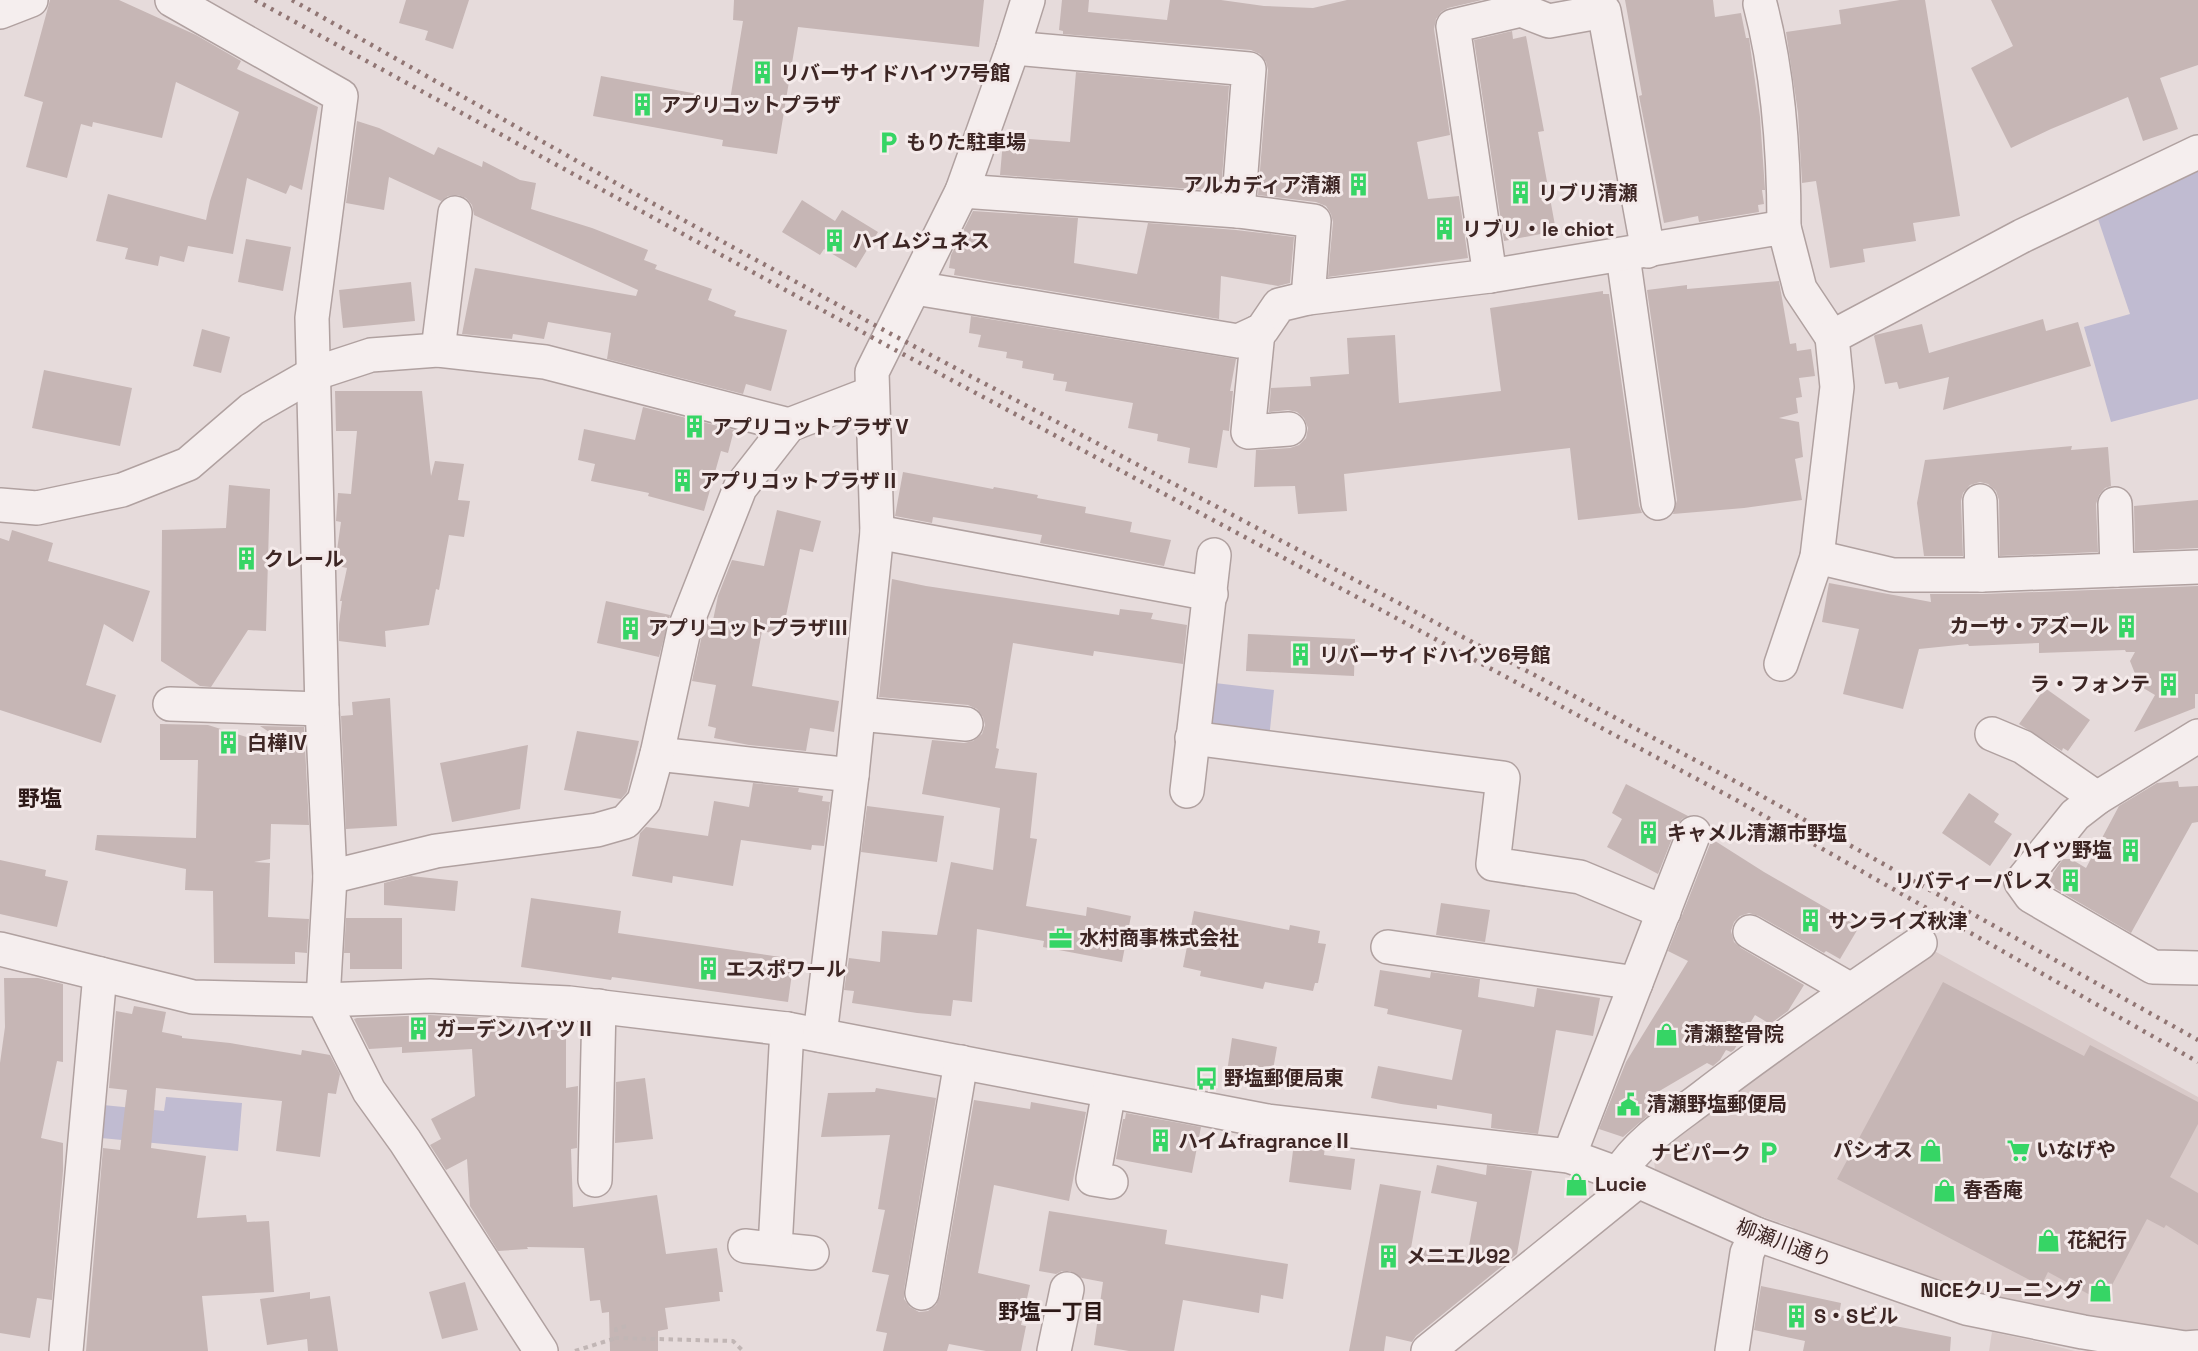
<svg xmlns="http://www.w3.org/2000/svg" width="2198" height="1351" font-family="'Space Grotesk','Noto Sans JP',sans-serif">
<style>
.built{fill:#d9cac9}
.green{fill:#c0bbd1}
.building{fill:#c6b6b5}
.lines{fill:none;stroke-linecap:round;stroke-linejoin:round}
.minor-casing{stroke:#b0a1a0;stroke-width:36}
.path{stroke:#c1b6b5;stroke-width:4;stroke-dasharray:4.5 4.5;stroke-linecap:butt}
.minor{stroke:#f5eeee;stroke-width:33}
.rail{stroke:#917674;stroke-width:4.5;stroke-dasharray:3 6;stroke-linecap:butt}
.labels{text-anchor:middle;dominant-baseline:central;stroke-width:6;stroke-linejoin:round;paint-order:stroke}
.poi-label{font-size:20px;font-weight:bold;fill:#3d2624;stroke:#f4eaea;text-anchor:start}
.street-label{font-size:20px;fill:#3d2624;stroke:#f4eaea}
.neighbourhood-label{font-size:21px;font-weight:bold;fill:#2d1917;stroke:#f4eaea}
.quarter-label{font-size:22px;font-weight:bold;fill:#2d1917;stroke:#f4eaea}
</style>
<rect width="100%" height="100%" fill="#e6dbdb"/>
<g class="built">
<polygon points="1920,943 2198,1097 2198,1347 1831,1262 1792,1227 1755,1214 1655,1169 1651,1137"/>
<polygon points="1992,1332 2030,1340 2075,1351 1989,1351"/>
</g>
<g class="green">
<polygon points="2198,164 2198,399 2111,422 2084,327 2130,314 2097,216"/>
<polygon points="1198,681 1274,690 1268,749 1192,738"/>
<polygon points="166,1097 242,1103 238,1151 101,1138 103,1105 164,1111"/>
</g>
<g class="building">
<polygon points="50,0 119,0 196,35 241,61 237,69 318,107 302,190 290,185 286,194 247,178 233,254 188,246 184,262 160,256 158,266 125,259 128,248 96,241 108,194 206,220 210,201 239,112 176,82 162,138 93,122 92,127 81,124 67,178 26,167 43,102 24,96"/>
<polygon points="406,0 469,0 453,49 425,40 428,31 399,23"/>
<polygon points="734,0 984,0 979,47 798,27 777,154 722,146 723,140 593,116 601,76 730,100 743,21 733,20"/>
<polygon points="1062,0 1089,0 1088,12 1167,20 1170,0 1221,0 1264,6 1313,8 1347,0 1482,0 1448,8 1441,12 1436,19 1434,29 1450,135 1417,142 1428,199 1459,196 1468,258 1328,277 1333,222 1331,214 1326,206 1316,202 1258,195 1268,70 1266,62 1260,54 1251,50 1063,34 1063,31 1059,30"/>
<polygon points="1625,0 1713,0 1715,17 1741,13 1746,38 1749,38 1760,117 1765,190 1762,190 1764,204 1758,205 1759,212 1699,222 1698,216 1664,223 1639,96 1642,95"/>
<polygon points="1900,0 1925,0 1960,216 1913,223 1916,241 1863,249 1865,262 1830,268 1816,181 1802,183 1798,113 1786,32 1841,24 1839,10"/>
<polygon points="1991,0 2198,0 2198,65 2160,78 2178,129 2143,141 2128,97 2051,129 2011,148 1971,68 2013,46"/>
<polygon points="1512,31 1513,39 1526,36 1544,131 1538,132 1556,231 1504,241 1474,40"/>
<polygon points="1076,72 1229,86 1221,191 1000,175 1003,141 1029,143 1029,139 1070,142"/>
<polygon points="357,121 379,128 434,155 438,147 482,167 483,161 520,180 536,183 531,209 592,228 648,250 644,260 657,265 655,269 712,289 708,300 736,311 734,316 787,330 771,391 746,384 743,394 607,359 611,333 548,322 544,339 513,334 512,339 462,334 475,268 636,296 638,290 474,215 472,205 466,198 458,195 448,196 441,201 389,177 384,210 346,203"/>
<polygon points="802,200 835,221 842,210 878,232 856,268 824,249 820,255 782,232"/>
<polygon points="973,211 1078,218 1074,263 1137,274 1148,223 1236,230 1294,237 1290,283 1278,286 1221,276 1219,319 954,275 955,269 949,268 951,255"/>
<polygon points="246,239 291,247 283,291 238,282"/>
<polygon points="1779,281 1790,344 1796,343 1797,351 1811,349 1815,376 1799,378 1802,397 1796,398 1798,413 1779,418 1799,422 1803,457 1795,459 1802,500 1744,508 1673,514 1677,500 1647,290 1687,285 1687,289"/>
<polygon points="411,282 415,321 343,328 339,290"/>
<polygon points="1603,291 1603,294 1609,294 1639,506 1642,513 1578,520 1570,448 1344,474 1347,511 1298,514 1295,486 1254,487 1256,450 1290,448 1299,445 1306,438 1308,428 1304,418 1297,412 1288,410 1269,412 1271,388 1311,386 1310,377 1349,374 1347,338 1395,335 1399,403 1501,391 1490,308"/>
<polygon points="971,316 1236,359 1230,391 1233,391 1229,431 1223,430 1217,468 1188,463 1190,448 1157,441 1158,434 1128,428 1133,403 1065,391 1067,382 1053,380 1054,374 1022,368 1023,361 1006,358 1007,352 978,347 981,335 969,333"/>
<polygon points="2043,319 2046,331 2078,322 2091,366 1943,410 1949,377 1899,389 1897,382 1885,384 1874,336 1875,335 1922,324 1929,353"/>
<polygon points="202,329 230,337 221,373 193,366"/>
<polygon points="44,370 132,388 120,446 32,428"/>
<polygon points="335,391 422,391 431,476 435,461 464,464 458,500 470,501 464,537 449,535 439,590 436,589 429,625 385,631 386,647 339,641 339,624 342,601 340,601 347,568 337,566 337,550 341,522 336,521 338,493 351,494 357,431 336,431"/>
<polygon points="643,407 734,430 728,453 721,451 704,511 648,496 649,493 591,481 595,464 578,460 584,429 635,440"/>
<polygon points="2072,446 2071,450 2108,447 2111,486 2105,488 2099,495 2096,504 2098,552 2000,556 1999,500 1996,491 1988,484 1980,482 1970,485 1963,493 1961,501 1963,556 1924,556 1917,503 1925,460"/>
<polygon points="903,472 993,489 994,487 1038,495 1037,498 1086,507 1085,513 1132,522 1130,532 1171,540 1164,566 1040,543 1042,535 933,517 932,523 895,516"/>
<polygon points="229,485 270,489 266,631 248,630 211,687 200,686 161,661 162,530 226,528"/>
<polygon points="2198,500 2198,548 2135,551 2134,506"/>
<polygon points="777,510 821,521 813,552 800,549 782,635 762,631 752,686 839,701 834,732 810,728 806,751 749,745 714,738 716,728 708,726 716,685 692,681 702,635 707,624 712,625 718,596 732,560 764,566"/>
<polygon points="12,530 53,543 48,561 150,591 133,642 104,624 86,685 116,695 101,743 0,710 0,538 9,541"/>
<polygon points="892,579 926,586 1119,615 1120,609 1153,613 1151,619 1187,625 1183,664 1094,651 1093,656 1013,643 996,748 999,749 995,768 1037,773 1030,838 1037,839 1026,906 1086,916 1087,907 1131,916 1122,962 1043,947 1044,941 977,929 972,1002 953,1000 951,1016 917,1013 852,1003 854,991 844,990 849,958 880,962 882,931 937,935 951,862 993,870 1000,808 922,794 932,740 964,743 973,741 982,734 985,725 983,717 977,709 968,705 879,697"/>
<polygon points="1829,583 1931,602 1930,594 1983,594 2198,586 2198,694 2195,694 2195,708 2134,732 2155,695 2140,686 2130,661 2135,652 2126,652 2125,650 2039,653 2039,643 1969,646 1968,644 1919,649 1903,709 1843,694 1859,629 1822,622"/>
<polygon points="606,601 670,615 659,657 597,643"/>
<polygon points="1248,634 1355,639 1354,676 1246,671"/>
<polygon points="2045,688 2090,720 2068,751 2063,748 2062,751 2019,724"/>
<polygon points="390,698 397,826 346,829 341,716 353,715 352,702"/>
<polygon points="160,724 208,725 294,752 295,749 260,726 304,727 309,825 271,824 270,859 254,862 270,863 268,917 309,919 307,953 295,952 295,964 214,963 213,891 185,890 186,869 95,850 97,835 196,838 198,760 160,760"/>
<polygon points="577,731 639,741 627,792 621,799 564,790"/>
<polygon points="528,745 520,809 452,822 440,763"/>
<polygon points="2178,781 2179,787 2198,786 2198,822 2192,823 2131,933 2046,883 2063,859 2071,859 2086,868 2119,806 2157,783"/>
<polygon points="753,783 799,788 798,792 823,796 822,801 830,802 824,846 812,845 811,850 741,840 733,886 673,876 672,883 632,876 640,833 646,827 708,836 714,801 749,807"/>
<polygon points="1626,784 1688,816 1682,819 1677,826 1658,874 1607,847 1622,819 1612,813"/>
<polygon points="1969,793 1999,814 1994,822 2012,834 1990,866 1942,833"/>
<polygon points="867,806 944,816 937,862 861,852"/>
<polygon points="1712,839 1764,872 1859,927 1840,959 1826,951 1824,953 1759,916 1749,913 1740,916 1734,922 1731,931 1734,942 1741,948 1804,985 1788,1011 1770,1024 1755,1015 1734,1050 1731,1052 1726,1050 1720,1060 1713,1066 1707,1063 1656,1093 1654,1110 1623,1137 1599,1129 1626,1062 1688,961 1668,951"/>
<polygon points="0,860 46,870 45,876 68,881 57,927 0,914"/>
<polygon points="411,876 458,881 455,911 384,905 384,883"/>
<polygon points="531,898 621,911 618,933 794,959 788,1002 612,977 611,980 521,967"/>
<polygon points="1441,903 1490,910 1485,942 1436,935"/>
<polygon points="1194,911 1289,930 1290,925 1320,931 1318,943 1326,944 1318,983 1315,983 1313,991 1265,982 1263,989 1200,976 1201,971 1183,967"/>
<polygon points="346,918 402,918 402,969 350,969 350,953 344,953"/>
<polygon points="1380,970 1430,978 1431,972 1480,979 1478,997 1534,1007 1537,988 1600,998 1593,1036 1556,1030 1538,1134 1491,1128 1492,1114 1437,1105 1437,1109 1401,1104 1371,1098 1378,1066 1452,1080 1462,1030 1387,1014 1388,1009 1374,1006"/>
<polygon points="4,978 38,978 63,984 63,1062 57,1061 41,1138 63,1143 63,1171 52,1300 37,1298 30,1338 0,1333 0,1063 5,1027"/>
<polygon points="1943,982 2084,1056 2090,1045 2198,1102 2198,1124 2170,1177 2198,1193 2198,1245 2166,1225 2164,1228 2147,1219 2103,1302 2048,1272 2041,1286 1837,1179"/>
<polygon points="134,1006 166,1012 162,1032 182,1036 182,1038 230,1043 301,1055 302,1050 330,1055 340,1074 336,1094 328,1093 320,1157 276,1151 282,1101 156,1088 151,1148 206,1156 197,1218 246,1215 247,1222 269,1221 274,1292 202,1296 208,1351 86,1351 103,1148 120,1150 127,1090 109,1088 116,1011 132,1014"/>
<polygon points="430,1015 512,1019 513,1030 566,1030 566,1088 578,1086 577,1148 571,1149 573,1207 657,1195 666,1254 717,1248 723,1292 719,1292 720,1301 665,1308 668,1329 658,1331 658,1351 610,1351 609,1312 602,1313 600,1300 590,1301 584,1248 527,1247 528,1249 498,1251 470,1206 467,1159 446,1170 430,1145 441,1139 431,1119 475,1096 472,1049 402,1053 402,1047 369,1049 354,1019 357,1018"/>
<polygon points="1232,1038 1277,1047 1270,1087 1226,1079"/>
<polygon points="645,1078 653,1139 615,1143 616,1082"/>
<polygon points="876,1088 936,1098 904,1290 904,1299 910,1307 919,1312 928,1311 936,1305 940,1296 974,1100 1030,1109 1031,1102 1086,1112 1069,1201 994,1185 978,1273 1030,1285 1021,1325 1026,1326 1021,1351 986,1351 949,1344 947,1351 883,1351 887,1333 876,1331 889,1275 872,1272 885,1210 878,1209 890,1135 821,1137 828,1093 875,1092"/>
<polygon points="1126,1113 1201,1127 1192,1173 1116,1159 1123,1119 1125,1119"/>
<polygon points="1294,1143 1325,1147 1324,1155 1355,1159 1351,1190 1289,1182"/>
<polygon points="1437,1165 1486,1175 1487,1165 1532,1171 1517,1254 1416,1336 1412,1342 1386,1336 1384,1351 1349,1351 1380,1184 1421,1191 1411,1248 1467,1257 1477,1202 1431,1193"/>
<polygon points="1049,1211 1167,1230 1165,1244 1288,1264 1283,1299 1261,1295 1259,1313 1183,1300 1174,1351 1129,1351 1094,1345 1103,1282 1082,1278 1070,1271 1062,1271 1056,1274 1039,1271"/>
<polygon points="465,1282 478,1330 442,1339 429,1292"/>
<polygon points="1761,1286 1841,1303 1839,1315 1951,1337 1950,1351 1803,1351 1805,1341 1754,1330"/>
<polygon points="310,1292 310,1299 330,1296 338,1351 308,1351 307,1339 267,1345 260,1299"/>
</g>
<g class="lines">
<defs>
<g id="minor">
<polyline points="172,0 341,96 312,318 322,709 330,877 323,1000 369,1091 405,1141 541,1351"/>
<path d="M 1760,4 C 1779,76 1784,153 1784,227"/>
<polyline points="0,12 31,0"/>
<polyline points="1013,48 1249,69 1238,211"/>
<polyline points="962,191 1238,211 1314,221 1308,298"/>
<polyline points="1623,256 1658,503"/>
<polyline points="1490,276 1453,26 1521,10 1549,21 1604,11 1648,251"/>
<polyline points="915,288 1238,341 1262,330 1279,305 1308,298 1490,276 1784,227 1800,289 1832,337"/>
<polyline points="1258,332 1248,432 1289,429"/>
<polyline points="438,350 455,213"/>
<polyline points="1980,501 1982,575"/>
<polyline points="2115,504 2117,570"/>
<polyline points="0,505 37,508 122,490 188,464 252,409 313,374 371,355 438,350 545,362 789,425"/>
<polyline points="877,532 1211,594"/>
<polyline points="1817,557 1893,575 1982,575 2198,567"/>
<polyline points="1781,664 1817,557 1837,387 1832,337 2022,236 2198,152"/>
<polyline points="170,704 322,709"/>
<polyline points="859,714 966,724"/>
<polyline points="1992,734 2023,747 2097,798"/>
<polyline points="2198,736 2097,798 2075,815 2021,882 2031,896 2153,967 2198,968"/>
<polyline points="1192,738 1503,778 1493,864 1580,877 1664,912"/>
<polyline points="657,754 852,775"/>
<polyline points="1187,791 1214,555"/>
<polyline points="330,877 436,851 597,830 625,822 644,801 657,754 684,630 740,488 789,425 872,393"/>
<polyline points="1750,932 1851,990"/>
<polyline points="1388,947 1636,983"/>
<polyline points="0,949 193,997 323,1000 430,996 569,1003 787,1029 1267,1121 1569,1156 1638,1181"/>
<polyline points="820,1035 852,775 877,532 872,372 962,191 1013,48 1028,0"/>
<polyline points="1109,1091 1093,1179 1111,1182"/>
<polyline points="1569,1156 1694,833"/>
<path d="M 1619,1173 C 1639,1141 1673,1120 1703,1097 C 1773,1043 1846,993 1920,943"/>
<polyline points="595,1180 599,1006"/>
<polyline points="745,1246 812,1253"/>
<polyline points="775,1248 787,1029"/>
<polyline points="922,1293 961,1062"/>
<polyline points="66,1351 100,974"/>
<polyline points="1054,1351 1067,1289"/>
<polyline points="1428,1351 1638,1181 1756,1234 1966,1308 2083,1332 2185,1348 2198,1347"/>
<polyline points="1732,1351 1747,1253 1756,1234"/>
</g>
</defs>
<use href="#minor" class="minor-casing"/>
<g class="path">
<polyline points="626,1326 616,1329 616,1338 733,1341 743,1351"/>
<polyline points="575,1351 616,1338"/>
</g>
<use href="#minor" class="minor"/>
<g class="rail">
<polyline points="255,0 886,345 1738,801 2198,1062"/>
<polyline points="292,0 614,182 891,334 1744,786 2198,1040"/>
</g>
</g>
<defs>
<symbol id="building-bare" viewBox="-9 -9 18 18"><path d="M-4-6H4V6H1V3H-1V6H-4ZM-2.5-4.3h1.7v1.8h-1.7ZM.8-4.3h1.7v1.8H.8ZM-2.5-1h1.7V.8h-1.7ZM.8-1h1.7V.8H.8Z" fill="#36d565" stroke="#f4eaea" stroke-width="2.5" paint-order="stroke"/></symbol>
<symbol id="parking-bare" viewBox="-9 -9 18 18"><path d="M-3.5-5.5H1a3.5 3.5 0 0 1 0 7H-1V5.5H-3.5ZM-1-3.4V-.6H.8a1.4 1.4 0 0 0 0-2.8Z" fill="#36d565" stroke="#f4eaea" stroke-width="2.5" paint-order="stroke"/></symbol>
<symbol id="office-bare" viewBox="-9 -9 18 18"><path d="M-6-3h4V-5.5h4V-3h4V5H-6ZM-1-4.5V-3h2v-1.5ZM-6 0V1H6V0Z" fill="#36d565" stroke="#f4eaea" stroke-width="2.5" paint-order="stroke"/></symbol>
<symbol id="shop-bare" viewBox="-9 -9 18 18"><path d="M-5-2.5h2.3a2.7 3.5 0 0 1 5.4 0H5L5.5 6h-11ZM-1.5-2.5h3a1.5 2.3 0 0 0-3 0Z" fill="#36d565" stroke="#f4eaea" stroke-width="2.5" paint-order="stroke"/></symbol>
<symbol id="bus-bare" viewBox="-9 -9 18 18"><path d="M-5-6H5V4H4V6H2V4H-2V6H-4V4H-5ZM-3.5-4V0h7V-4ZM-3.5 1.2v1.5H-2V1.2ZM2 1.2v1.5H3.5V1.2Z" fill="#36d565" stroke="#f4eaea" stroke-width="2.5" paint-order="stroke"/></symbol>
<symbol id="civic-bare" viewBox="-9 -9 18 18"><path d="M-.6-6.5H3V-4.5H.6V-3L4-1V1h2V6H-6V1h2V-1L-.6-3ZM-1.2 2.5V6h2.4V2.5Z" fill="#36d565" stroke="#f4eaea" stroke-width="2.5" paint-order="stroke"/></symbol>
<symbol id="supermarket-bare" viewBox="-9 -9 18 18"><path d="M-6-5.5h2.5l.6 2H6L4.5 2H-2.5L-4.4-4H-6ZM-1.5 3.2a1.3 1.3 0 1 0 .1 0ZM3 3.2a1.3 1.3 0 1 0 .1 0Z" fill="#36d565" stroke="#f4eaea" stroke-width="2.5" paint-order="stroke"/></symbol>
</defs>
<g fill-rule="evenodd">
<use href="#building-bare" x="746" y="56" width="33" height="33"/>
<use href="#building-bare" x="626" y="88" width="33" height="33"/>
<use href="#parking-bare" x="872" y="126" width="33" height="33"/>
<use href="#building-bare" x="1342" y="168" width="33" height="33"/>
<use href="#building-bare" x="1504" y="176" width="33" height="33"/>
<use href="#building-bare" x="1428" y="212" width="33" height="33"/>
<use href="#building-bare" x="818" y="224" width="33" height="33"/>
<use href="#building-bare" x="678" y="410" width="33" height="33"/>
<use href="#building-bare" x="666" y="464" width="33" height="33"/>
<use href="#building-bare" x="230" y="542" width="33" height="33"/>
<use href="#building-bare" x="2110" y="610" width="33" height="33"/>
<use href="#building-bare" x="614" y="612" width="33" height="33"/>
<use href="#building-bare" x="1284" y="638" width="33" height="33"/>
<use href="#building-bare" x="2152" y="668" width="33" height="33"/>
<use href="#building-bare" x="212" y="726" width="33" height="33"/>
<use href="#building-bare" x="1632" y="816" width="33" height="33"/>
<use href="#building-bare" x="2114" y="834" width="33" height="33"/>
<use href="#building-bare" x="2054" y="864" width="33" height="33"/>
<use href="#building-bare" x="1794" y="904" width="33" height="33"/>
<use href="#office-bare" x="1044" y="922" width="33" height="33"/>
<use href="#building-bare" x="692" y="952" width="33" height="33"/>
<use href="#building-bare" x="402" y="1012" width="33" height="33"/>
<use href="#shop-bare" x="1650" y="1018" width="33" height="33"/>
<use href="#bus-bare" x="1190" y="1062" width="33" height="33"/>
<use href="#civic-bare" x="1612" y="1088" width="33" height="33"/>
<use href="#building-bare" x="1144" y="1124" width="33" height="33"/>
<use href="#shop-bare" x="1914" y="1134" width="33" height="33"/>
<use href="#supermarket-bare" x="2002" y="1134" width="33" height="33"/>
<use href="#parking-bare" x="1752" y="1136" width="33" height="33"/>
<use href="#shop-bare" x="1560" y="1168" width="33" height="33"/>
<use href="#shop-bare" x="1928" y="1174" width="33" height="33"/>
<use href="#shop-bare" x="2032" y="1224" width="33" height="33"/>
<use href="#building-bare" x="1372" y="1240" width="33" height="33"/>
<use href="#shop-bare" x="2084" y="1274" width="33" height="33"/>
<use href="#building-bare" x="1780" y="1300" width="33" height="33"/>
</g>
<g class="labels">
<g class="poi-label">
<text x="780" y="73">リバーサイドハイツ7号館</text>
<text x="661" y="105">アプリコットプラザ</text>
<text x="906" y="142">もりた駐車場</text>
<text x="1341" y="185" text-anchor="end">アルカディア清瀬</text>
<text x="1538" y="193">リブリ清瀬</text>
<text x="1462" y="229">リブリ・le chiot</text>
<text x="852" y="241">ハイムジュネス</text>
<text x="712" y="427">アプリコットプラザⅤ</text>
<text x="700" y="481">アプリコットプラザⅡ</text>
<text x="264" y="559">クレール</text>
<text x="2109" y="626" text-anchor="end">カーサ・アズール</text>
<text x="648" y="628">アプリコットプラザⅢ</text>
<text x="1319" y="655">リバーサイドハイツ6号館</text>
<text x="2150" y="684" text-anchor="end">ラ・フォンテ</text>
<text x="247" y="743">白樺Ⅳ</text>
<text x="1667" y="833">キャメル清瀬市野塩</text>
<text x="2112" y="850" text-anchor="end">ハイツ野塩</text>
<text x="2053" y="881" text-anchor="end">リバティーパレス</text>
<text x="1828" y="921">サンライズ秋津</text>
<text x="1079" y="938">水村商事株式会社</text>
<text x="726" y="969">エスポワール</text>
<text x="436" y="1029">ガーデンハイツⅡ</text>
<text x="1684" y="1034">清瀬整骨院</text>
<text x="1224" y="1078">野塩郵便局東</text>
<text x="1647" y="1104">清瀬野塩郵便局</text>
<text x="1178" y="1141">ハイムfragranceⅡ</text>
<text x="1913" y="1150" text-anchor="end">パシオス</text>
<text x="2036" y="1150">いなげや</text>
<text x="1751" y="1153" text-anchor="end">ナビパーク</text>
<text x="1595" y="1184">Lucie</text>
<text x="1963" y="1190">春香庵</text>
<text x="2067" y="1240">花紀行</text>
<text x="1406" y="1256">メニエル92</text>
<text x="2083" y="1290" text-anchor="end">NICEクリーニング</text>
<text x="1814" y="1316">S・Sビル</text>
</g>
<g class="street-label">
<text transform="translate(1784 1243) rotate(21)">柳瀬川通り</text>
</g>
<g class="neighbourhood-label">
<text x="1051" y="1311">野塩一丁目</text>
</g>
<g class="quarter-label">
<text x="40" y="798">野塩</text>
</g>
</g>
</svg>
